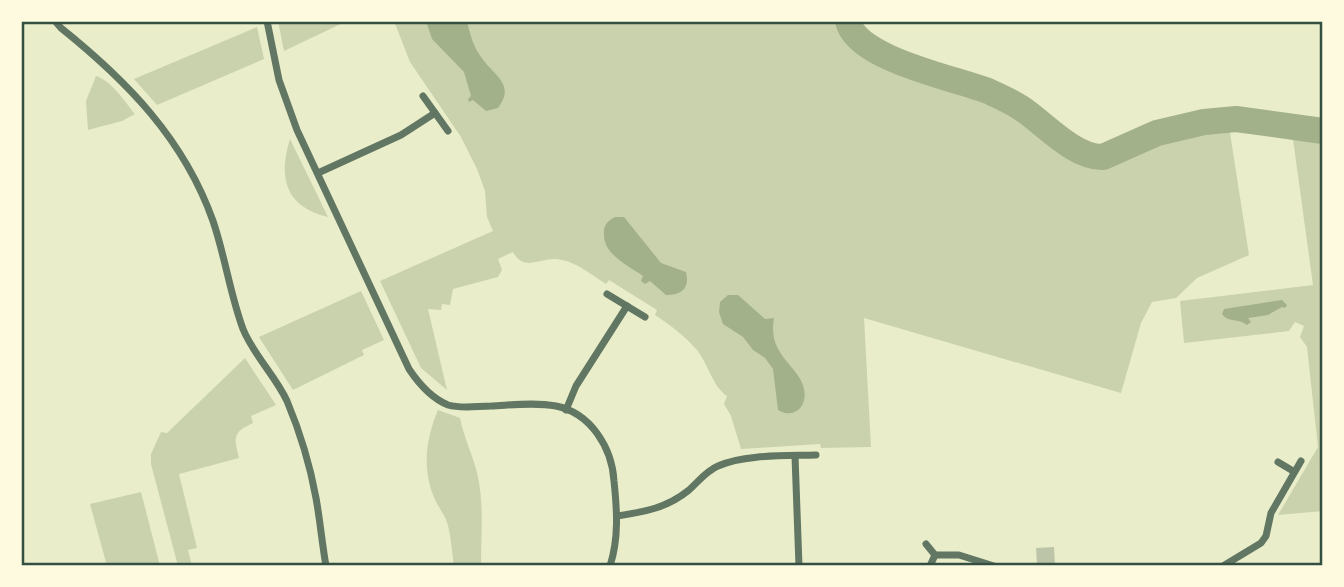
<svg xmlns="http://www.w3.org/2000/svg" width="1344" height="587" font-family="'Fira Sans Condensed',sans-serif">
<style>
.green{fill:#cad2ad}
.water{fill:#a3b18a}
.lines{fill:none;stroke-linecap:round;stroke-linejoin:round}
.river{stroke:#a3b18a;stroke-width:26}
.building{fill:#bcc5a7}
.minor{stroke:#617663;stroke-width:7}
.neatline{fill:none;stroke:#344e41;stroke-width:2.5}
</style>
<rect width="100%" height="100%" fill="#e9edc9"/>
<g class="green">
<polygon points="278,21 347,21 284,51"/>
<path d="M 394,21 L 850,21 L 852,34 L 899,61 L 1013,103 L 1054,134 L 1093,157 L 1161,132 L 1228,120 L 1249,255 L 1197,278 L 1176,298 L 1152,302 L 1141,323 L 1121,393 L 864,318 L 871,447 L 821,448 L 820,444 L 741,449 L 731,416 L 724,404 L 727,396 C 713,387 708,364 697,350 C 685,336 670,325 655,315 L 657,310 L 609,280 L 606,284 C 593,276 578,263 562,260 C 542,255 525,274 513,252 L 498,259 L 502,270 L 498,277 L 453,289 L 450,305 L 442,304 L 441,310 L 428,309 L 447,390 L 421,368 L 380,281 L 493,231 L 487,217 L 485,191 L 477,169 L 461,137 L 410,62 Z"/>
<polygon points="257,27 264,59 157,105 134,79"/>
<path d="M 96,76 C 112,81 125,102 135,114 L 122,121 L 88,130 L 86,101 Z"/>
<polygon points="1292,132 1323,135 1323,511 1278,515 1318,447 1307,347 1300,337 1304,326 1295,322 1289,331 1184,343 1180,301 1313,285"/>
<path d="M 290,139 L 328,217 C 285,207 278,177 290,139 Z"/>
<polygon points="361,291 384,340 362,350 364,355 293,390 259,337"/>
<path d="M 245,358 L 276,405 L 251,416 L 253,423 C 232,433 234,437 239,458 L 179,474 L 197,548 L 188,550 L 192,566 L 178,566 L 151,464 L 151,454 L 161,432 L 167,433 Z"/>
<path d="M 438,410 L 460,418 C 464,439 474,457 478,477 C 484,506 481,536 481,566 L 454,566 C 452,552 451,536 447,522 C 444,513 437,506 434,497 C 422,469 426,438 438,410 Z"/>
<polygon points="141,492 160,566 107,566 90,504"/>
</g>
<g class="water">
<path d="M 426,21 L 467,21 C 470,34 473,46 481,57 C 494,76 516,84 498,108 L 486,111 L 473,100 L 469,102 L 468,99 L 471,96 L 464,72 L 432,39 Z"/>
<path d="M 615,217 L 624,217 L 661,263 L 686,272 C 690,288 682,295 666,295 L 650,281 L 645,284 L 641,281 L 643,276 C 629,266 604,255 604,235 C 603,226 607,221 615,217 Z"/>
<path d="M 728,295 L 738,295 L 765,319 L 774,318 C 767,356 799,365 804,389 C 808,406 794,420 778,410 L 773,369 L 765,358 L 753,350 L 743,337 L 723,324 L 719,312 L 720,302 Z"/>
<path d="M 1282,300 L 1287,305 L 1285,308 L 1282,307 L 1268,315 L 1248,318 L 1251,322 L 1247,325 C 1239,318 1228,323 1222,314 L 1224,309 Z"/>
</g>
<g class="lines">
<path class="river" d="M 848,21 C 856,59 954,78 988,91 C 999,96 1011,101 1021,108 C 1044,123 1074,158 1103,157 L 1157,133 L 1204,122 L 1236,119 L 1323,131"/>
</g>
<polygon class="building" points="1054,547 1055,566 1037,566 1036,548"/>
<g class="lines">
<g class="minor">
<path d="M 55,21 L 61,28 C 127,81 184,139 213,221 C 225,256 230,294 243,329 C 254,356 275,375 287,401 C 300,432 310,465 316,498 C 320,520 322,543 326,566"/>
<path d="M 267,21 L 279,80 L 297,130 L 409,369 C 419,384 431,398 448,405 C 462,409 477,406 491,406 C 512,405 535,402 556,406 C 591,413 612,448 614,481 C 617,510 619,538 610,566"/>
<polyline points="423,96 448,131"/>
<polyline points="318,173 401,135 435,113"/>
<polyline points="607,294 645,317"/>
<polyline points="566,410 576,386 627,306"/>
<polyline points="795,456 799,566"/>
<polyline points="1278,462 1293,471"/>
<path d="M 617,516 C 644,512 667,508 689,490 C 698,482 706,471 718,466 C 744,454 788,456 816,455"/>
<polyline points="926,544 935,555 959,555 994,566"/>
<polyline points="930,566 935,555"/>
<polyline points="1223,566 1261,543 1266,536 1271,513 1301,461"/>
</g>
</g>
<rect width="1344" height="587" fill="none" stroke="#fefae0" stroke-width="46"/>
<rect x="23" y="23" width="1298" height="541" class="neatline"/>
</svg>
